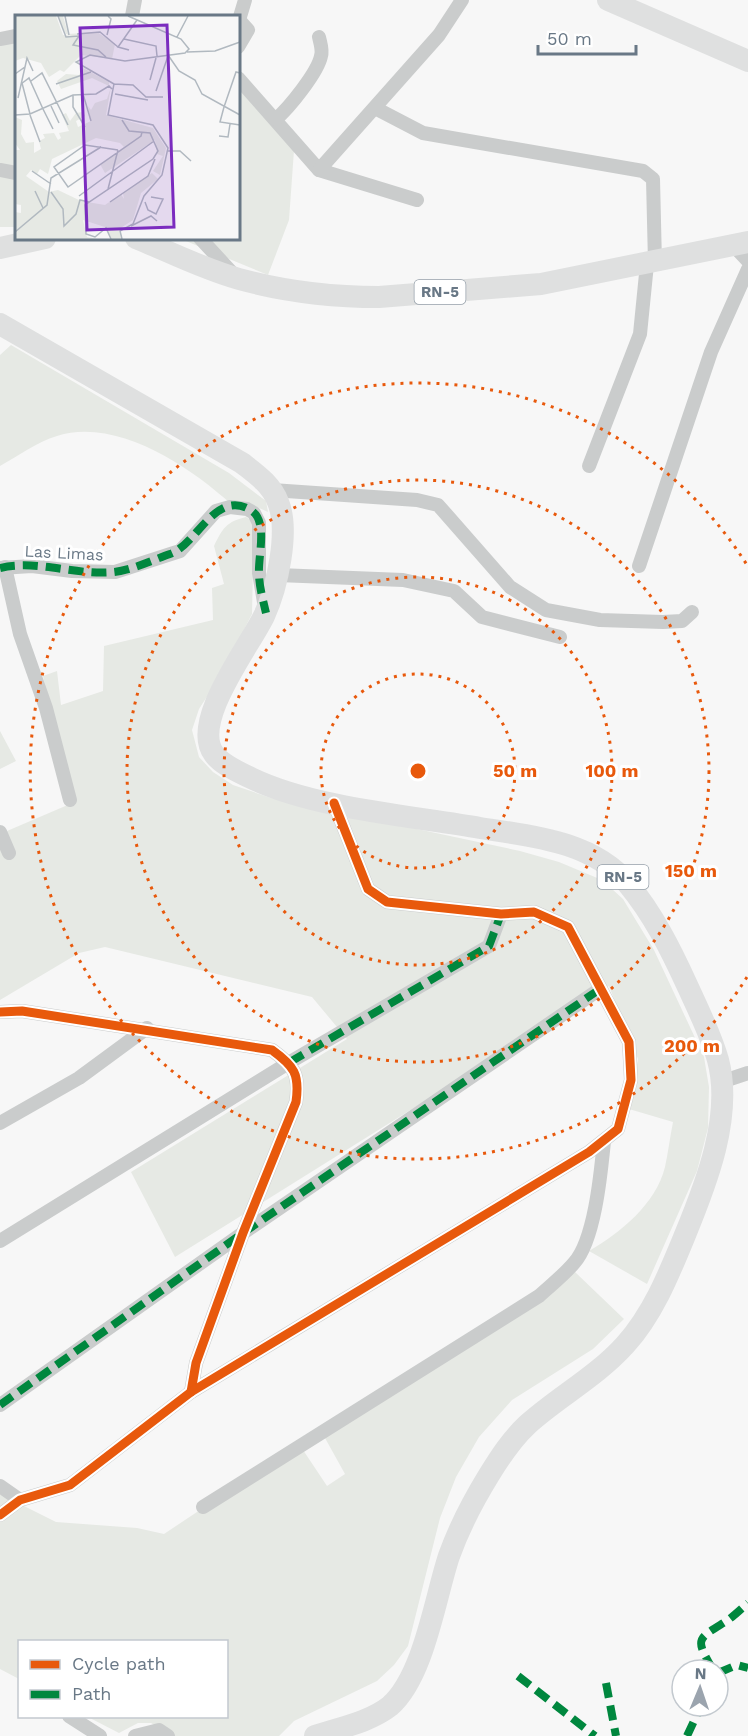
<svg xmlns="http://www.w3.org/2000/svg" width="748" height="1736" font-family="'Work Sans',sans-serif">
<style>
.green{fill:#e6e9e4}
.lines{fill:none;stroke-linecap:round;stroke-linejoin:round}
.minor{stroke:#cacccc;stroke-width:14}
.primary{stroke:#dfe0e0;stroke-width:22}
.quiet{stroke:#00873e;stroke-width:8;stroke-dasharray:15 8;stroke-linecap:butt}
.cycleway-casing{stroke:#fff;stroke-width:13}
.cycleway{stroke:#e8590c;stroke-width:9}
.ring{fill:none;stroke:#e8590c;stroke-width:3;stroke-dasharray:3 6}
.labels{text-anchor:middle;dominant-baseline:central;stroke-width:6;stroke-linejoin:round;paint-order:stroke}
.shield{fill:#fff;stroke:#96a0aa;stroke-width:1.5}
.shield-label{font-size:15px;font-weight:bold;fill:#697886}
.street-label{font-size:16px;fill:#697886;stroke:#fff}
.inset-road{fill:none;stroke:#b1b9c0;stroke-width:1.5}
.view{fill:#7b2cbf;fill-opacity:0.15;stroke:#7b2cbf;stroke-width:3}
.inset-edge{fill:none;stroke:#697886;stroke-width:3}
.centre{fill:#e8590c;stroke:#fff;stroke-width:3}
.ring-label{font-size:18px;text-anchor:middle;font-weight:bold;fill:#e8590c;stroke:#fff;stroke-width:6;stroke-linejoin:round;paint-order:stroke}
</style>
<rect width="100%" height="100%" fill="#f7f7f7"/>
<g class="green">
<polygon points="16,42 16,227 0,227 0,46"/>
<polygon points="239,89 294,150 289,220 268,275 181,239 238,238"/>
<path d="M 11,345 L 229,473 L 266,501 L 268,512 L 246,502 L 231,504 C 189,466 116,417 57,436 C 37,442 18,456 0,466 L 0,355 Z"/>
<path d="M 246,517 L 254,522 L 252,614 L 221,675 L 199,709 L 192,730 L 199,757 L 213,772 L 233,785 L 271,798 L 520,851 L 559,862 L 602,880 L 623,899 L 654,950 L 704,1057 L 709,1087 L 708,1128 L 697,1171 L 647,1284 L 589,1251 C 620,1233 656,1204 665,1167 C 668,1153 670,1137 673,1122 L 629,1109 L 638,1059 L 609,986 L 175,1257 L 131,1172 L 347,1039 L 312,997 L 105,947 L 79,953 L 0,1000 L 0,834 L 70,804 L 43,676 L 57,671 L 61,705 L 103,691 L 104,646 L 213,620 L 212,588 L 224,584 L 214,546 C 223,528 226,522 246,517 Z"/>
<polygon points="0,731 16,761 0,769"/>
<polygon points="575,1272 624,1319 593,1349 512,1400 479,1437 456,1477 440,1518 408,1646 394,1665 377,1681 294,1721 279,1736 174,1736 151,1723 138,1723 119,1733 88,1717 226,1716 226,1642 20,1642 19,1679 0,1669 0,1494 56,1522 137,1528 164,1534 299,1444 327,1486 345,1474 320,1429"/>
</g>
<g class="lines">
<g class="minor">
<polyline points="132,16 135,0"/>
<polyline points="0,39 16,36"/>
<polyline points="238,47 248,30 239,20 245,0"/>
<polyline points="238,78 319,170"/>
<polyline points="375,108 423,133 643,171 653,179 655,263"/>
<path d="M 276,119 C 289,108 318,72 321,56 C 323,50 320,42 319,37"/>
<polyline points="0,170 16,173"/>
<polyline points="417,200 319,170 439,35 462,0"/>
<polyline points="200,238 234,275"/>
<polyline points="733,245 748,261"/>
<polyline points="589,466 640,334 647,264"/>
<polyline points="272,490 417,500 438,505 510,587 546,610 600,620 663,622 682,621 692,612"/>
<polyline points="639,566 711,352 748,269"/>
<polyline points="5,567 20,634 46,708 70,800"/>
<polyline points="0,568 32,566 72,571 115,572 180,551 216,511 230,507 247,509 254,513 259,523 259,573 265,608"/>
<polyline points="278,575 403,580 454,591 482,617 560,637"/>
<polyline points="0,832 9,853"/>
<path d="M 0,1012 L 22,1011 L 272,1050 C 294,1066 300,1074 296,1102 L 243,1233 L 196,1363 L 191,1392"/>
<polyline points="721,1082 748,1073"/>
<polyline points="0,1123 79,1078 147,1028"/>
<polyline points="0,1241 290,1062 489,946 501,914"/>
<polyline points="0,1405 243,1233 600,989"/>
<polyline points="0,1486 20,1500"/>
<path d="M 203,1507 L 539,1296 C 551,1285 564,1275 574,1263 C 595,1240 601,1171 604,1141"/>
<polyline points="0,1515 20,1500 70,1485 191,1392 589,1152 618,1129 631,1080 629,1042 568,927 534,912 501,914 387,902 368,889 334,803"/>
<polyline points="69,1716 100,1736"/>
<polyline points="135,1736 159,1730 168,1736"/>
</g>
<g class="primary">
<polyline points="608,0 748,61"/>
<path d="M 136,238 C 170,252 203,269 239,279 C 283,291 333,297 379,297 L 541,284 L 748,242"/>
<polyline points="0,248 45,238"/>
<path d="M 0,324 L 242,463 C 256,474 271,484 278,502 C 290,531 277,588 264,616 C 249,647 190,722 214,754 C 222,765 239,772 251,778 C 313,808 411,816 480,828 C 531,836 593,841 628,884 C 653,914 671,950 687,985 C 698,1009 711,1035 718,1060 C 733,1116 706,1184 685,1235 C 669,1274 653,1314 625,1345 C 596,1377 558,1397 527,1425 C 511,1440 500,1457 489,1475 C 473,1501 459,1528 449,1556 C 435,1598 424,1676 390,1706 C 370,1722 339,1728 315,1736"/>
</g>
<g class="quiet">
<path d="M 0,568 C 37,559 76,576 114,572 C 132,570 153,560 170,554 C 197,545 216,487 252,511 C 268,522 258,556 259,573 C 259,586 263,600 266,613"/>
<polyline points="290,1062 489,946 501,914"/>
<polyline points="0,1405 243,1233 600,989"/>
<path d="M 713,1670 C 695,1638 696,1640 725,1622 C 733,1617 741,1609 748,1603"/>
<polyline points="718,1673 737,1665 748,1668"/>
<polyline points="518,1676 595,1736"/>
<polyline points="606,1683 616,1736"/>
<polyline points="687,1736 701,1706"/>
</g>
<defs>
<g id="cycleway">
<path d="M 0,1012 L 22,1011 L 272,1050 C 294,1066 300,1074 296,1102 L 243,1233 L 196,1363 L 191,1392"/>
<polyline points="0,1515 20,1500 70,1485 191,1392 589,1152 618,1129 631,1080 629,1042 568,927 534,912 501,914 387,902 368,889 334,803"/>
</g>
</defs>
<use href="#cycleway" class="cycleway-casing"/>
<use href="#cycleway" class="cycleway"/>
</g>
<g class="ring">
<circle cx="418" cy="771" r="97"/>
<circle cx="418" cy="771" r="194"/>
<circle cx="418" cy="771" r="291"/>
<path d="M747 977A388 388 0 1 1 747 565"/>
</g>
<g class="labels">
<g class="shield">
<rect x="414.5" y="280" width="51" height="24" rx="4.5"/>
<rect x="597.5" y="865" width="51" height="24" rx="4.5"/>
</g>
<g class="shield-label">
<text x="440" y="292">RN-5</text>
<text x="623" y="877">RN-5</text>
</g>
<g class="street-label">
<text transform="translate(64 553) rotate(3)">Las Limas</text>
</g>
</g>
<g transform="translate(15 15)">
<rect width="225" height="225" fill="#f7f7f7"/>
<path d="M 0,1 L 41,1 L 48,20 L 57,21 L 51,19 L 43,1 L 48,1 L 53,19 L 82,17 L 100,29 L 97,44 L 66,40 L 49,57 L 45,55 L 34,62 L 26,48 L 8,43 L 0,46 ZM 68,53 L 94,67 L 94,71 L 77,63 L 46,74 L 42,66 L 51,59 L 64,60 ZM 96,72 L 91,100 L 138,113 L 151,133 L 145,160 L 138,156 L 148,141 L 142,139 L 140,125 L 90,158 L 85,149 L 109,132 L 105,128 L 81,123 L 37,144 L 33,159 L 25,154 L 22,159 L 16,155 L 11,161 L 34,177 L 43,175 L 66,186 L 90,190 L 106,179 L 109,184 L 108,178 L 137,158 L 143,164 L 126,178 L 118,205 L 104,214 L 106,224 L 96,224 L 90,212 L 68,205 L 72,222 L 82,224 L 0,224 L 0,197 L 6,198 L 6,190 L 0,189 L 0,135 L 5,135 L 0,128 L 0,102 L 7,105 L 6,119 L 11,128 L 19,127 L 19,138 L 26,134 L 24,126 L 30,123 L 28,119 L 39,118 L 43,125 L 46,123 L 44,118 L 54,116 L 47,100 L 51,98 L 55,106 L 61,98 L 68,97 L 70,101 L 61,106 L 63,112 L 76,106 L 73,91 L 76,95 L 80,88 L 92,84 Z" fill="#e6e9e4"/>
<path class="inset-road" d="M 43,1 L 51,22 L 64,21 L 58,30 L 83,35 L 91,42M 50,1 L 54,20M 62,19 L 85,17 L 103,32M 92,20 L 96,4 L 93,1M 162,22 L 173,1M 109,24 L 141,31 L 142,41M 114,35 L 103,32 L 122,5M 172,37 L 200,36 L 225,27M 153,40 L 164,56 L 180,65 L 187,79 L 225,100M 10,52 L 12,43 L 18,56M 0,59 L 10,52 L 3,83M 135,65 L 141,43M 16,66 L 27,58 L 53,110M 7,68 L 15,99M 6,69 L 14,63 L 28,94M 41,69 L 76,57M 99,69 L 118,70 L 131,82 L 148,82M 141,76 L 153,41M 68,79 L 76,106M 100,79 L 133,85M 58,80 L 58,92 L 70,112M 36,91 L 44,108M 209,92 L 221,57 L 225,58M 209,92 L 205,107 L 225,110M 28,94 L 38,114M 0,100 L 15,99 L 58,80 L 81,79 L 94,71 L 97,74M 15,100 L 25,127M 204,121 L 213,122 L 215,109M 103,135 L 70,130 L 39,152 L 53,172 L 126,121 L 127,117M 153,136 L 165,136 L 176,146M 17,156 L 36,169M 93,174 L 103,135M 20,176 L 28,193M 36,177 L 48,194 L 49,211 L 61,199 L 65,185 L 74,187M 64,181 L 139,126M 95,187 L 133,161 L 140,144M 130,187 L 133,195 L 141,199 L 148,184 L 136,182M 116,211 L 136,201 L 142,206M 0,217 L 32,190 L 36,163 L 86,132M 96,224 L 91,213 L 80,222 L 71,219 L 70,190 L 138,144 L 143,136 L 135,118 L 114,116 L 107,105M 107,224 L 105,216 L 118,209 L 129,181 L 147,160 L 153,133 L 138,110 L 93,100 L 99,69 L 61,47 L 75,40 L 110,46 L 170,38 L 174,34 L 166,24 L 113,1"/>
<path class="view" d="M 152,10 L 159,212 L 72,215 L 65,13 Z"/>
<rect width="225" height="225" class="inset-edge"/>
</g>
<circle cx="418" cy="771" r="9" class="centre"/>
<g class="ring-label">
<text x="515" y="777">50 m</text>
<text x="612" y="777">100 m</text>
<text x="691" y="877">150 m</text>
<text x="692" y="1052">200 m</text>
</g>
<rect x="18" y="1640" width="210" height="78" fill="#ffffff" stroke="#c3c9cf" stroke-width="1.5"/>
<rect x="30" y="1660" width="30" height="9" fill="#e8590c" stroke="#c3c9cf" stroke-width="1.5"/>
<text x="72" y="1670" font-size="18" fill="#697886">Cycle path</text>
<rect x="30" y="1690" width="30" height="9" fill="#00873e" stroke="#c3c9cf" stroke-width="1.5"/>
<text x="72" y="1700" font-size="18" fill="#697886">Path</text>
<g transform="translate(700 1688) rotate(2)"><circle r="28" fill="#ffffff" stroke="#c3c9cf" stroke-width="1.5"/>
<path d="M0-4.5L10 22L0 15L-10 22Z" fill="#9ba4ae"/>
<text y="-9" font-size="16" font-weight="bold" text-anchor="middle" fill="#697886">N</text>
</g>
<path d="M538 45v9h98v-9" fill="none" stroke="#697886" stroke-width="3"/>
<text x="547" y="45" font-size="18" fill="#697886" stroke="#ffffff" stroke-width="4.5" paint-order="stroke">50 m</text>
</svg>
